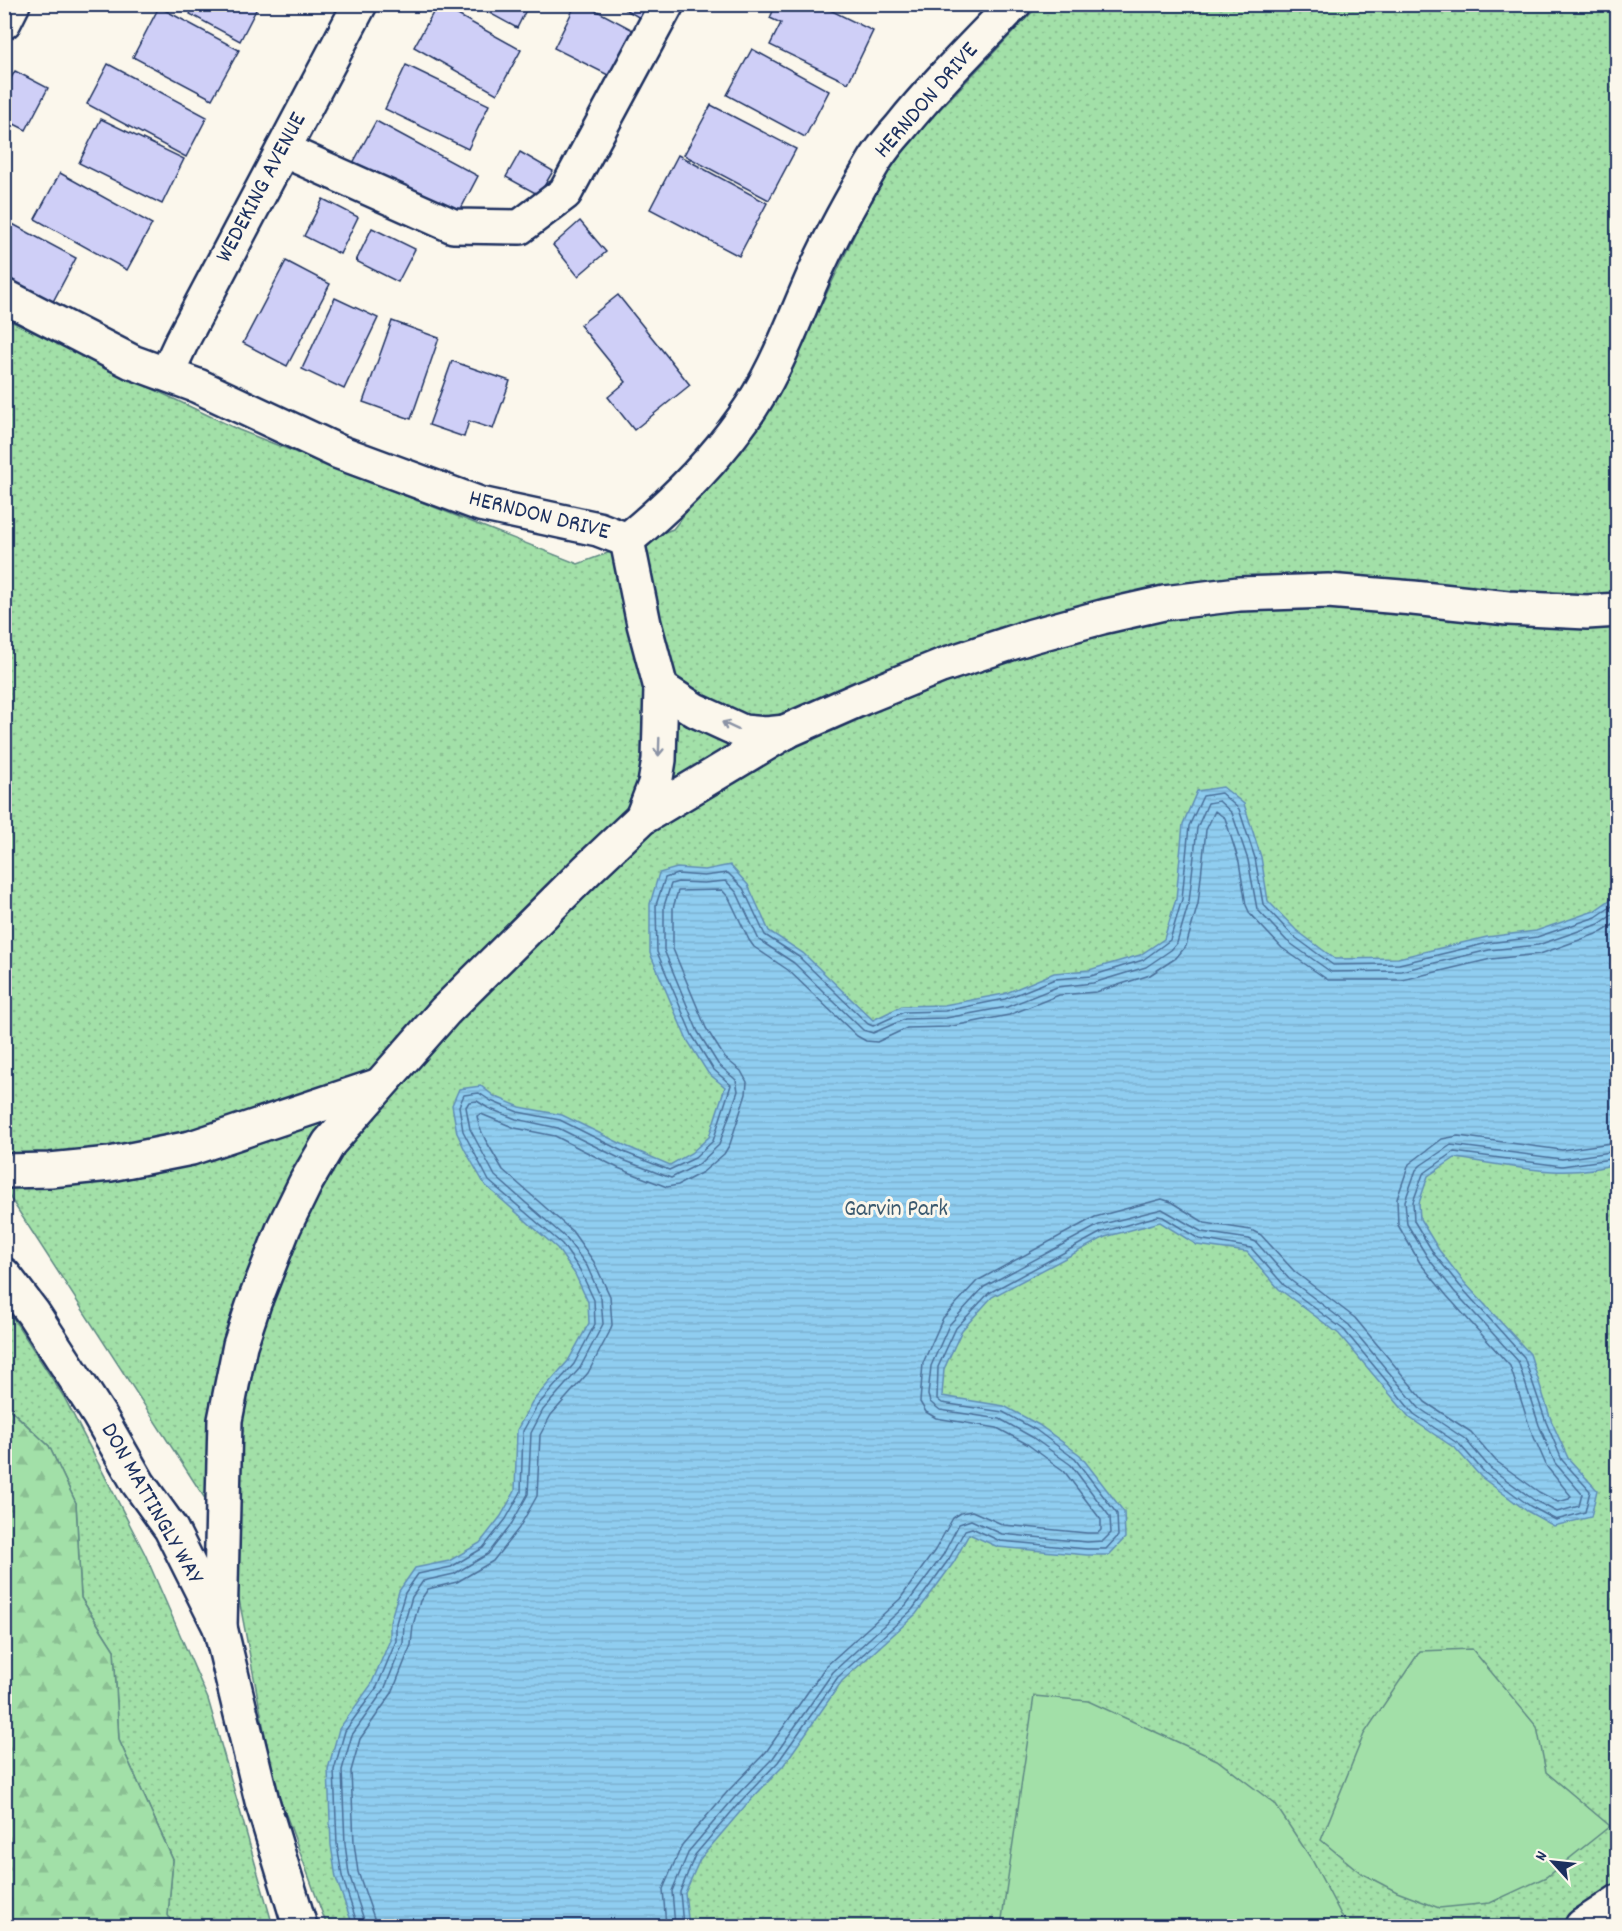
<svg xmlns="http://www.w3.org/2000/svg" width="1622" height="1931" font-family="Dekko,sans-serif">
<style>
.grass{fill:url(#grass-dots);stroke:#5e8883;stroke-width:1.5}
.forest{fill:url(#forest-firs);stroke:#5e8883;stroke-width:1.5}
.pitch{fill:#a2e0a8;stroke:#5e8883;stroke-width:1.5}
.water{fill:url(#water-rules);stroke:#618eb6;stroke-width:1.5}
.lines{fill:none;stroke-linecap:round;stroke-linejoin:round}
.shore{stroke:#496e98;stroke-width:1.5}
.building{fill:#cfcff7;stroke:#1b2f5e;stroke-width:1.5}
.minor-casing{stroke:#1b2f5e;stroke-width:38}
.minor{stroke:#fbf7ec;stroke-width:33}
.oneway{stroke:#8b93a5}
.labels{text-anchor:middle;dominant-baseline:central;stroke-width:6;stroke-linejoin:round;paint-order:stroke}
.street-label{font-size:24px;fill:#1b2f5e;stroke:#fbf7ec}
.park-label{font-size:24px;fill:#3d5b70;stroke:#fbf7ec}
</style>
<defs>
<pattern id="grass-dots" width="8" height="8" patternUnits="userSpaceOnUse" patternTransform="scale(1.5)"><rect width="8" height="8" fill="#a2e0a8"/><path d="M2 2h.1M6 6h.1" fill="none" stroke="#8bc093" stroke-width="1.8" stroke-linecap="round"/></pattern>
<pattern id="forest-firs" width="22" height="20" patternUnits="userSpaceOnUse" patternTransform="scale(1.5)"><rect width="22" height="20" fill="#a2e0a8"/><path d="M5 1l3.5 6h-7zM16 11l3.5 6h-7z" fill="#8bc093"/></pattern>
<pattern id="water-rules" width="6" height="5" patternUnits="userSpaceOnUse" patternTransform="scale(1.5)"><rect width="6" height="5" fill="#8fcdf0"/><path d="M0 2.5h6" fill="none" stroke="#7bb0d0"/></pattern>
</defs>
<rect width="100%" height="100%" fill="#fbf7ec"/>
<filter id="ink" filterUnits="userSpaceOnUse"><feTurbulence type="fractalNoise" baseFrequency=".0167" numOctaves="2"/><feDisplacementMap in="SourceGraphic" scale="12" xChannelSelector="R" yChannelSelector="G"/><feConvolveMatrix kernelMatrix="1 2 1 2 8 2 1 2 1" color-interpolation-filters="sRGB"/></filter>
<g filter="url(#ink)">
<g class="grass">
<polygon points="1039,5 1617,5 1617,1926 327,1926 274,1782 226,1531 5,1190 4,318 239,430 578,564 673,529 779,394 888,164"/>
<polygon points="4,1304 64,1397 145,1554 208,1699 273,1926 173,1926 168,1915 173,1860 119,1740 114,1650 81,1598 76,1503 49,1446 5,1404"/>
</g>
<polygon class="forest" points="4,1404 49,1446 76,1503 81,1598 114,1650 119,1740 173,1860 168,1915 173,1926 5,1926"/>
<g class="pitch">
<polygon points="1472,1649 1537,1727 1546,1772 1610,1826 1546,1877 1490,1903 1439,1908 1397,1892 1361,1873 1321,1840 1364,1734 1420,1651"/>
<polygon points="1034,1696 1088,1701 1217,1760 1275,1804 1312,1860 1347,1926 1001,1926"/>
</g>
<path class="water" d="M 1223,787 L 1244,804 L 1261,857 L 1268,901 L 1296,930 L 1335,959 L 1398,958 L 1487,937 L 1536,931 L 1594,911 L 1617,895 L 1617,1163 C 1566,1181 1507,1165 1455,1158 L 1428,1176 L 1419,1203 L 1420,1219 L 1439,1250 L 1464,1282 L 1530,1354 L 1551,1420 L 1568,1458 L 1597,1490 L 1591,1517 L 1554,1526 L 1527,1511 L 1481,1477 L 1456,1449 L 1410,1418 L 1339,1334 L 1279,1289 L 1247,1252 L 1197,1245 L 1160,1222 L 1105,1237 L 992,1297 L 962,1330 L 944,1369 L 942,1396 L 1004,1406 L 1039,1425 L 1080,1455 L 1124,1512 L 1125,1538 L 1109,1555 L 1087,1555 L 998,1547 L 969,1534 L 954,1562 L 916,1614 L 842,1681 L 783,1766 L 745,1806 L 700,1859 L 685,1893 L 689,1926 L 353,1926 L 336,1878 L 331,1845 L 328,1769 L 339,1729 L 371,1685 L 390,1640 L 390,1622 L 399,1591 L 415,1568 L 449,1561 L 480,1543 L 501,1516 L 515,1491 L 517,1430 L 532,1402 L 568,1361 L 589,1323 L 588,1302 L 575,1274 L 557,1248 L 485,1185 L 465,1150 L 457,1133 L 452,1105 L 459,1089 L 481,1086 L 494,1096 L 520,1107 L 562,1115 L 628,1147 L 670,1165 L 691,1153 L 709,1137 L 725,1087 L 708,1073 L 686,1038 L 650,953 L 650,904 L 659,873 L 677,868 L 705,870 L 730,865 L 748,885 L 769,931 L 803,953 L 873,1020 L 902,1006 L 944,1005 L 1004,994 L 1054,973 L 1089,970 L 1140,955 L 1164,939 L 1176,899 L 1183,824 L 1197,791 Z"/>
<g class="lines">
<g class="shore">
<polyline points="358,1926 342,1876 337,1844 334,1770 345,1731 377,1687 396,1641 396,1623 405,1593 418,1574 451,1567 483,1548 506,1519 521,1492 523,1431 537,1406 574,1364 595,1324 594,1300 580,1270 562,1244 489,1181 463,1131 459,1106 464,1095 479,1093 491,1101 518,1112 560,1120 626,1153 669,1170 695,1158 713,1141 731,1085 713,1069 692,1035 657,952 656,905 665,878 677,874 704,876 728,873 743,888 765,935 799,957 868,1024 873,1026 904,1012 945,1011 1005,999 1055,979 1091,976 1143,960 1170,940 1182,899 1189,826 1203,796 1221,793 1239,809 1255,858 1263,904 1292,935 1333,965 1399,964 1488,943 1537,937 1596,917 1618,902"/>
<polyline points="366,1926 349,1874 345,1844 342,1770 352,1735 384,1690 403,1643 404,1624 412,1597 423,1581 454,1574 488,1554 512,1523 528,1494 531,1433 543,1410 580,1368 603,1324 601,1298 587,1266 566,1238 495,1176 470,1129 466,1107 469,1102 477,1101 488,1108 516,1119 558,1128 623,1160 671,1178 699,1164 719,1145 738,1091 736,1080 718,1064 698,1032 664,950 664,906 671,884 678,882 704,883 726,881 737,893 759,940 794,963 863,1030 873,1033 905,1019 946,1018 1007,1007 1057,987 1093,983 1146,967 1171,950 1177,943 1189,902 1197,828 1208,803 1219,801 1232,813 1248,860 1257,909 1287,941 1331,972 1401,971 1489,950 1538,945 1599,924 1618,911"/>
<polyline points="375,1926 374,1918 358,1872 354,1843 351,1771 360,1739 392,1693 411,1645 413,1625 420,1601 428,1589 457,1582 493,1561 519,1528 537,1496 540,1435 551,1415 588,1373 609,1333 612,1325 610,1296 594,1262 572,1231 503,1170 485,1139 479,1126 477,1116 481,1114 515,1128 555,1136 618,1168 667,1187 678,1185 703,1172 724,1154 730,1144 746,1094 747,1082 741,1071 725,1058 706,1028 673,949 673,908 678,891 722,890 729,898 749,940 754,947 788,970 857,1036 866,1041 877,1042 907,1028 948,1027 1009,1015 1059,995 1096,992 1150,975 1176,958 1186,946 1198,904 1206,830 1215,811 1225,818 1239,862 1246,905 1250,914 1282,948 1328,980 1402,980 1491,959 1540,954 1602,932 1618,922"/>
<polyline points="666,1926 663,1889 682,1845 728,1791 766,1752 826,1666 900,1599 935,1550 953,1518 961,1513 972,1511 1004,1525 1087,1533 1098,1533 1101,1530 1101,1520 1064,1471 1027,1444 997,1428 936,1418 926,1412 920,1402 923,1363 943,1318 977,1281 1095,1217 1162,1199 1171,1202 1205,1223 1251,1230 1261,1235 1295,1272 1355,1318 1425,1402 1471,1432 1496,1461 1539,1492 1558,1502 1569,1499 1571,1496 1547,1467 1530,1428 1510,1366 1447,1296 1420,1263 1398,1225 1397,1199 1409,1164 1442,1139 1458,1136 1562,1150 1618,1142"/>
<polyline points="675,1926 672,1891 689,1851 735,1797 773,1758 833,1672 906,1605 943,1555 959,1524 971,1520 1002,1534 1087,1542 1103,1541 1111,1533 1110,1517 1071,1465 1032,1437 1000,1419 940,1410 930,1402 928,1395 931,1366 949,1325 984,1287 1099,1225 1162,1209 1202,1232 1249,1239 1256,1242 1289,1279 1349,1325 1419,1408 1465,1439 1490,1468 1534,1500 1557,1512 1579,1506 1582,1494 1555,1463 1539,1425 1518,1361 1454,1291 1428,1258 1407,1224 1405,1201 1416,1170 1421,1165 1451,1145 1562,1159 1618,1151"/>
<polyline points="683,1926 680,1892 695,1855 740,1802 778,1762 838,1677 912,1610 949,1559 965,1530 972,1528 1000,1541 1087,1549 1106,1549 1118,1536 1117,1514 1075,1459 1036,1430 1003,1412 942,1403 937,1399 938,1367 956,1328 989,1293 1102,1232 1158,1216 1163,1217 1199,1239 1251,1248 1284,1285 1344,1330 1414,1414 1460,1445 1485,1473 1530,1506 1556,1520 1585,1512 1590,1491 1562,1460 1546,1422 1524,1357 1460,1286 1434,1254 1414,1221 1413,1202 1423,1174 1454,1152 1562,1166 1618,1158"/>
</g>
</g>
<g class="building">
<polygon points="195,4 259,4 240,41 190,14"/>
<polygon points="438,4 521,50 497,94 414,47"/>
<polygon points="473,4 529,4 517,28"/>
<polygon points="576,4 584,4 633,30 610,76 554,48"/>
<polygon points="616,4 654,4 645,21"/>
<polygon points="776,4 818,4 873,31 848,83 770,45 781,23 770,18"/>
<polygon points="159,7 239,50 212,99 133,57"/>
<polygon points="752,49 829,91 805,137 727,95"/>
<polygon points="108,64 207,117 186,157 87,104"/>
<polygon points="406,65 489,105 468,149 385,109"/>
<polygon points="15,71 48,88 26,130 4,119 4,90"/>
<polygon points="711,105 796,149 769,200 684,155"/>
<polygon points="101,119 184,159 162,204 79,163"/>
<polygon points="376,121 478,176 455,220 352,165"/>
<polygon points="520,152 553,171 539,195 506,177"/>
<polygon points="678,155 767,203 739,256 650,209"/>
<polygon points="60,173 152,224 127,270 35,219"/>
<polygon points="323,199 358,217 340,254 304,236"/>
<polygon points="5,220 76,258 48,311 4,288"/>
<polygon points="580,221 606,252 578,276 553,245"/>
<polygon points="372,228 415,249 398,282 356,261"/>
<polygon points="286,261 330,284 287,366 243,343"/>
<polygon points="618,295 690,385 634,430 608,397 626,382 580,325"/>
<polygon points="335,298 378,318 344,389 302,369"/>
<polygon points="392,321 439,338 411,419 363,402"/>
<polygon points="452,361 510,381 493,429 469,421 464,437 429,425"/>
</g>
<g class="lines">
<defs>
<g id="minor">
<polyline points="4,22 13,4"/>
<polyline points="283,150 453,226 520,227 565,193 667,4"/>
<polyline points="4,296 132,362 198,386 339,452 480,504 598,529 627,540"/>
<polyline points="167,373 182,341 360,4"/>
<path d="M 627,540 C 671,504 710,466 743,419 C 776,373 794,319 817,268 C 834,231 854,195 875,160 C 882,149 891,138 900,128 C 935,84 975,45 1014,4"/>
<polyline points="627,540 644,624 661,688 659,760 655,784 642,818"/>
<polyline points="661,688 695,710 743,732 766,734 786,732"/>
<polyline points="4,1171 50,1170 110,1164 191,1148 377,1086"/>
<polyline points="4,1275 33,1313 99,1415 138,1483 171,1529 220,1627 262,1801 300,1926"/>
<polyline points="220,1627 225,1420 240,1345 254,1303 284,1227 306,1182 329,1143 445,1011 588,869 642,818 787,731 862,698 941,666 1032,636 1102,617 1164,603 1239,594 1328,591 1413,598 1508,608 1587,612 1618,610"/>
<polyline points="1582,1926 1618,1902"/>
</g>
</defs>
<use href="#minor" class="minor-casing"/>
<use href="#minor" class="minor"/>
</g>
<defs><path id="oneway-shaft" d="M-6 0H5M1.5-3L5.5 0L1.5 3" fill="none" stroke-width="1.6" stroke-linecap="round" stroke-linejoin="round" transform="scale(1.5)"/></defs>
<g class="oneway">
<use href="#oneway-shaft" transform="translate(730 726) rotate(-155)"/>
<use href="#oneway-shaft" transform="translate(659 747) rotate(92)"/>
</g>
</g>
<g class="labels">
<g class="street-label">
<text transform="translate(927 101) rotate(-49)">HERNDON DRIVE</text>
<text transform="translate(262 188) rotate(-62)">WEDEKING AVENUE</text>
<text transform="translate(539 516) rotate(14)">HERNDON DRIVE</text>
<text transform="translate(151 1504) rotate(60)">DON MATTINGLY WAY</text>
</g>
<g class="park-label">
<text x="896" y="1210">Garvin Park</text>
</g>
</g>
<rect width="1622" height="1931" fill="none" stroke="#fbf7ec" stroke-width="24"/>
<rect x="12" y="12" width="1598" height="1907" fill="none" stroke="#1b2f5e" stroke-width="2" filter="url(#ink)"/>
<g transform="translate(1553 1862) rotate(297)" stroke="#fbf7ec" stroke-width="4.5" paint-order="stroke">
<path d="M0-4.5L10 22L0 15L-10 22Z" fill="#1b2f5e"/>
<text y="-9" font-size="16" font-weight="bold" text-anchor="middle" fill="#1b2f5e">N</text>
</g>
</svg>
